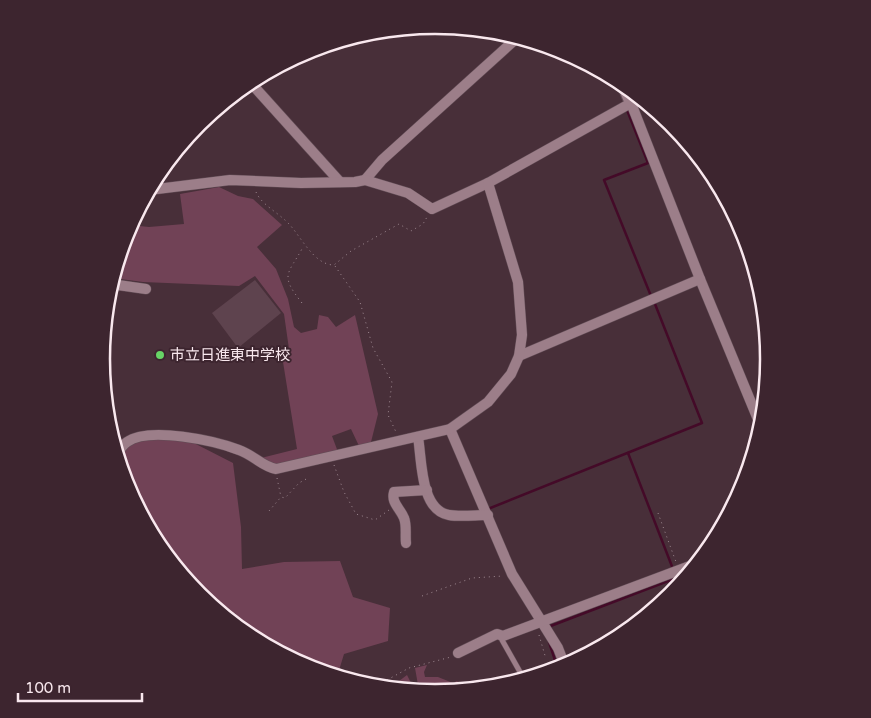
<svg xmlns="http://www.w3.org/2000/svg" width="871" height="718" font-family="'Varela Round','Noto Sans JP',sans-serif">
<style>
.green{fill:#714256}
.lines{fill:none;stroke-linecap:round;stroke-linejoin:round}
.stream{stroke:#440a28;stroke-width:2.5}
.building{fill:#5e434e}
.lane-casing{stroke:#624d56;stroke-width:6}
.street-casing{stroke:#624d56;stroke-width:11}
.secondary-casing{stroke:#624d56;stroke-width:14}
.path{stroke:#a08b93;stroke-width:1;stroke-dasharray:1 4;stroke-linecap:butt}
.lane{stroke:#9c7e89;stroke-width:5}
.street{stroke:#9c7e89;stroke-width:10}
.secondary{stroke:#9c7e89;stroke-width:12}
.poi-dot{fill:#67d466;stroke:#3d252f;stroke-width:2}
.labels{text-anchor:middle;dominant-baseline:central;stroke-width:4;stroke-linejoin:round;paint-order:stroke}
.poi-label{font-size:15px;fill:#f9e8ee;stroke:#3d252f;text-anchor:start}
.rim{fill:none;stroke:#f9e8ee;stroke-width:2.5}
</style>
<rect width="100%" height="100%" fill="#482f39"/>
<g class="green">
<polygon points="219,187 238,196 253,199 282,225 257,247 276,269 288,299 294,327 301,333 317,329 319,315 328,317 336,327 355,315 378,414 371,442 359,446 351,429 332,436 338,452 273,465 261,458 297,449 283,362 290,356 284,314 255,276 239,286 143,282 113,278 130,225 149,227 184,224 180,194"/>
<path d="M 161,437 L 188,440 L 233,463 L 241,527 L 242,569 L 284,562 L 340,561 L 353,597 L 390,608 L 388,641 L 344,654 L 337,677 L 307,667 L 250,637 L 235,613 L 225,616 C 172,573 136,518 117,453 L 132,443 Z"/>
<polygon points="427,665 424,672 425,677 438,677 453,683 457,681 461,684 462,690 436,693 402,690 402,684 399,681 407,675 411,683 418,685 415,668"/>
</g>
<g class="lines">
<g class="stream">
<polyline points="614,77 617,85"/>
<polyline points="627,110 648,163 604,180 651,296"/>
<polyline points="628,453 673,569"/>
<polyline points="488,509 702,423 655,304"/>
<polyline points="676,579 679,587"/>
<polyline points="548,627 676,578"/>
<polyline points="549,642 556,663"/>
</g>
</g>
<polygon class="building" points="255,280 281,313 238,348 212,313"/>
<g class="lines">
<defs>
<polyline id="lane" points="503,636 502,640 524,679"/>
<g id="street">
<polyline points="250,82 340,182"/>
<polyline points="631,103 700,279 762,429"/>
<polyline points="365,180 382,160 518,37"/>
<polyline points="149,190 230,180 301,183 355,182 365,180 408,193 432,209 488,183 631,103 645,101"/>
<polyline points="111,284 146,289"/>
<polyline points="519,356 700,279"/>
<polyline points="450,429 512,574 558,648 565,666"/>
<path d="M 418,437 C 422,460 420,510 449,515 C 461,517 475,515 488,515"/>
<path d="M 117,453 C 120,449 123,445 127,442 C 149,426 216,441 239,450 C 252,454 263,467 276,469 L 450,429 L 488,402 L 511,374 L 519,356 L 522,335 L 518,282 L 488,183"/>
<path d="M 406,543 C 405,536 407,525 404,518 C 400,508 391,503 394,492 L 427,490"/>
<polyline points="458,653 497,634 503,636 698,563"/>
<polyline points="548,672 551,667 564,663"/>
</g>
<polyline id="secondary" points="622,82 631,103"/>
</defs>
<use href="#lane" class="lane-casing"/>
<use href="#street" class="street-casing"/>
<use href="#secondary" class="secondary-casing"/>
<g class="path">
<path d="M 256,192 C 261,204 277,212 287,222 C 300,234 313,265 334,265 L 351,251 L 399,224 L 411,231 L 423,224 L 427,217"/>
<polyline points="335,266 360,302 373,348 392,382 388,415 396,432"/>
<path d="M 302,303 C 279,274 288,275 303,247"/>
<polyline points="334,465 344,492 356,514 375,520 389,510"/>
<polyline points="277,478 281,497"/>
<polyline points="269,511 281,497 285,498 299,483 308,478"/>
<polyline points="658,513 676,562"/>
<polyline points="422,596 472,578 503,576"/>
<polyline points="539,635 546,659"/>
<polyline points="374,687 409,668 451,657"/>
</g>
<use href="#lane" class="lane"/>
<use href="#street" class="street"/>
<use href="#secondary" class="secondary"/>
</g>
<circle class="poi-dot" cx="160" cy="355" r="5"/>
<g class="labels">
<g class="poi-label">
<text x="170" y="355">市立日進東中学校</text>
</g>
</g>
<path d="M0 0H871V718H0ZM110 359a325 325 0 1 1 650 0a325 325 0 1 1-650 0Z" fill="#3d252f" fill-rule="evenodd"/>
<path class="rim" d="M110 359a325 325 0 1 1 650 0a325 325 0 1 1-650 0Z"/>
<path d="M18 693v8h124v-8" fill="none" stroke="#f9e8ee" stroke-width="2.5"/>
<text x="25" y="693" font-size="15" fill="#f9e8ee" stroke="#3d252f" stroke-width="4" paint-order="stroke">100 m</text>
</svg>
